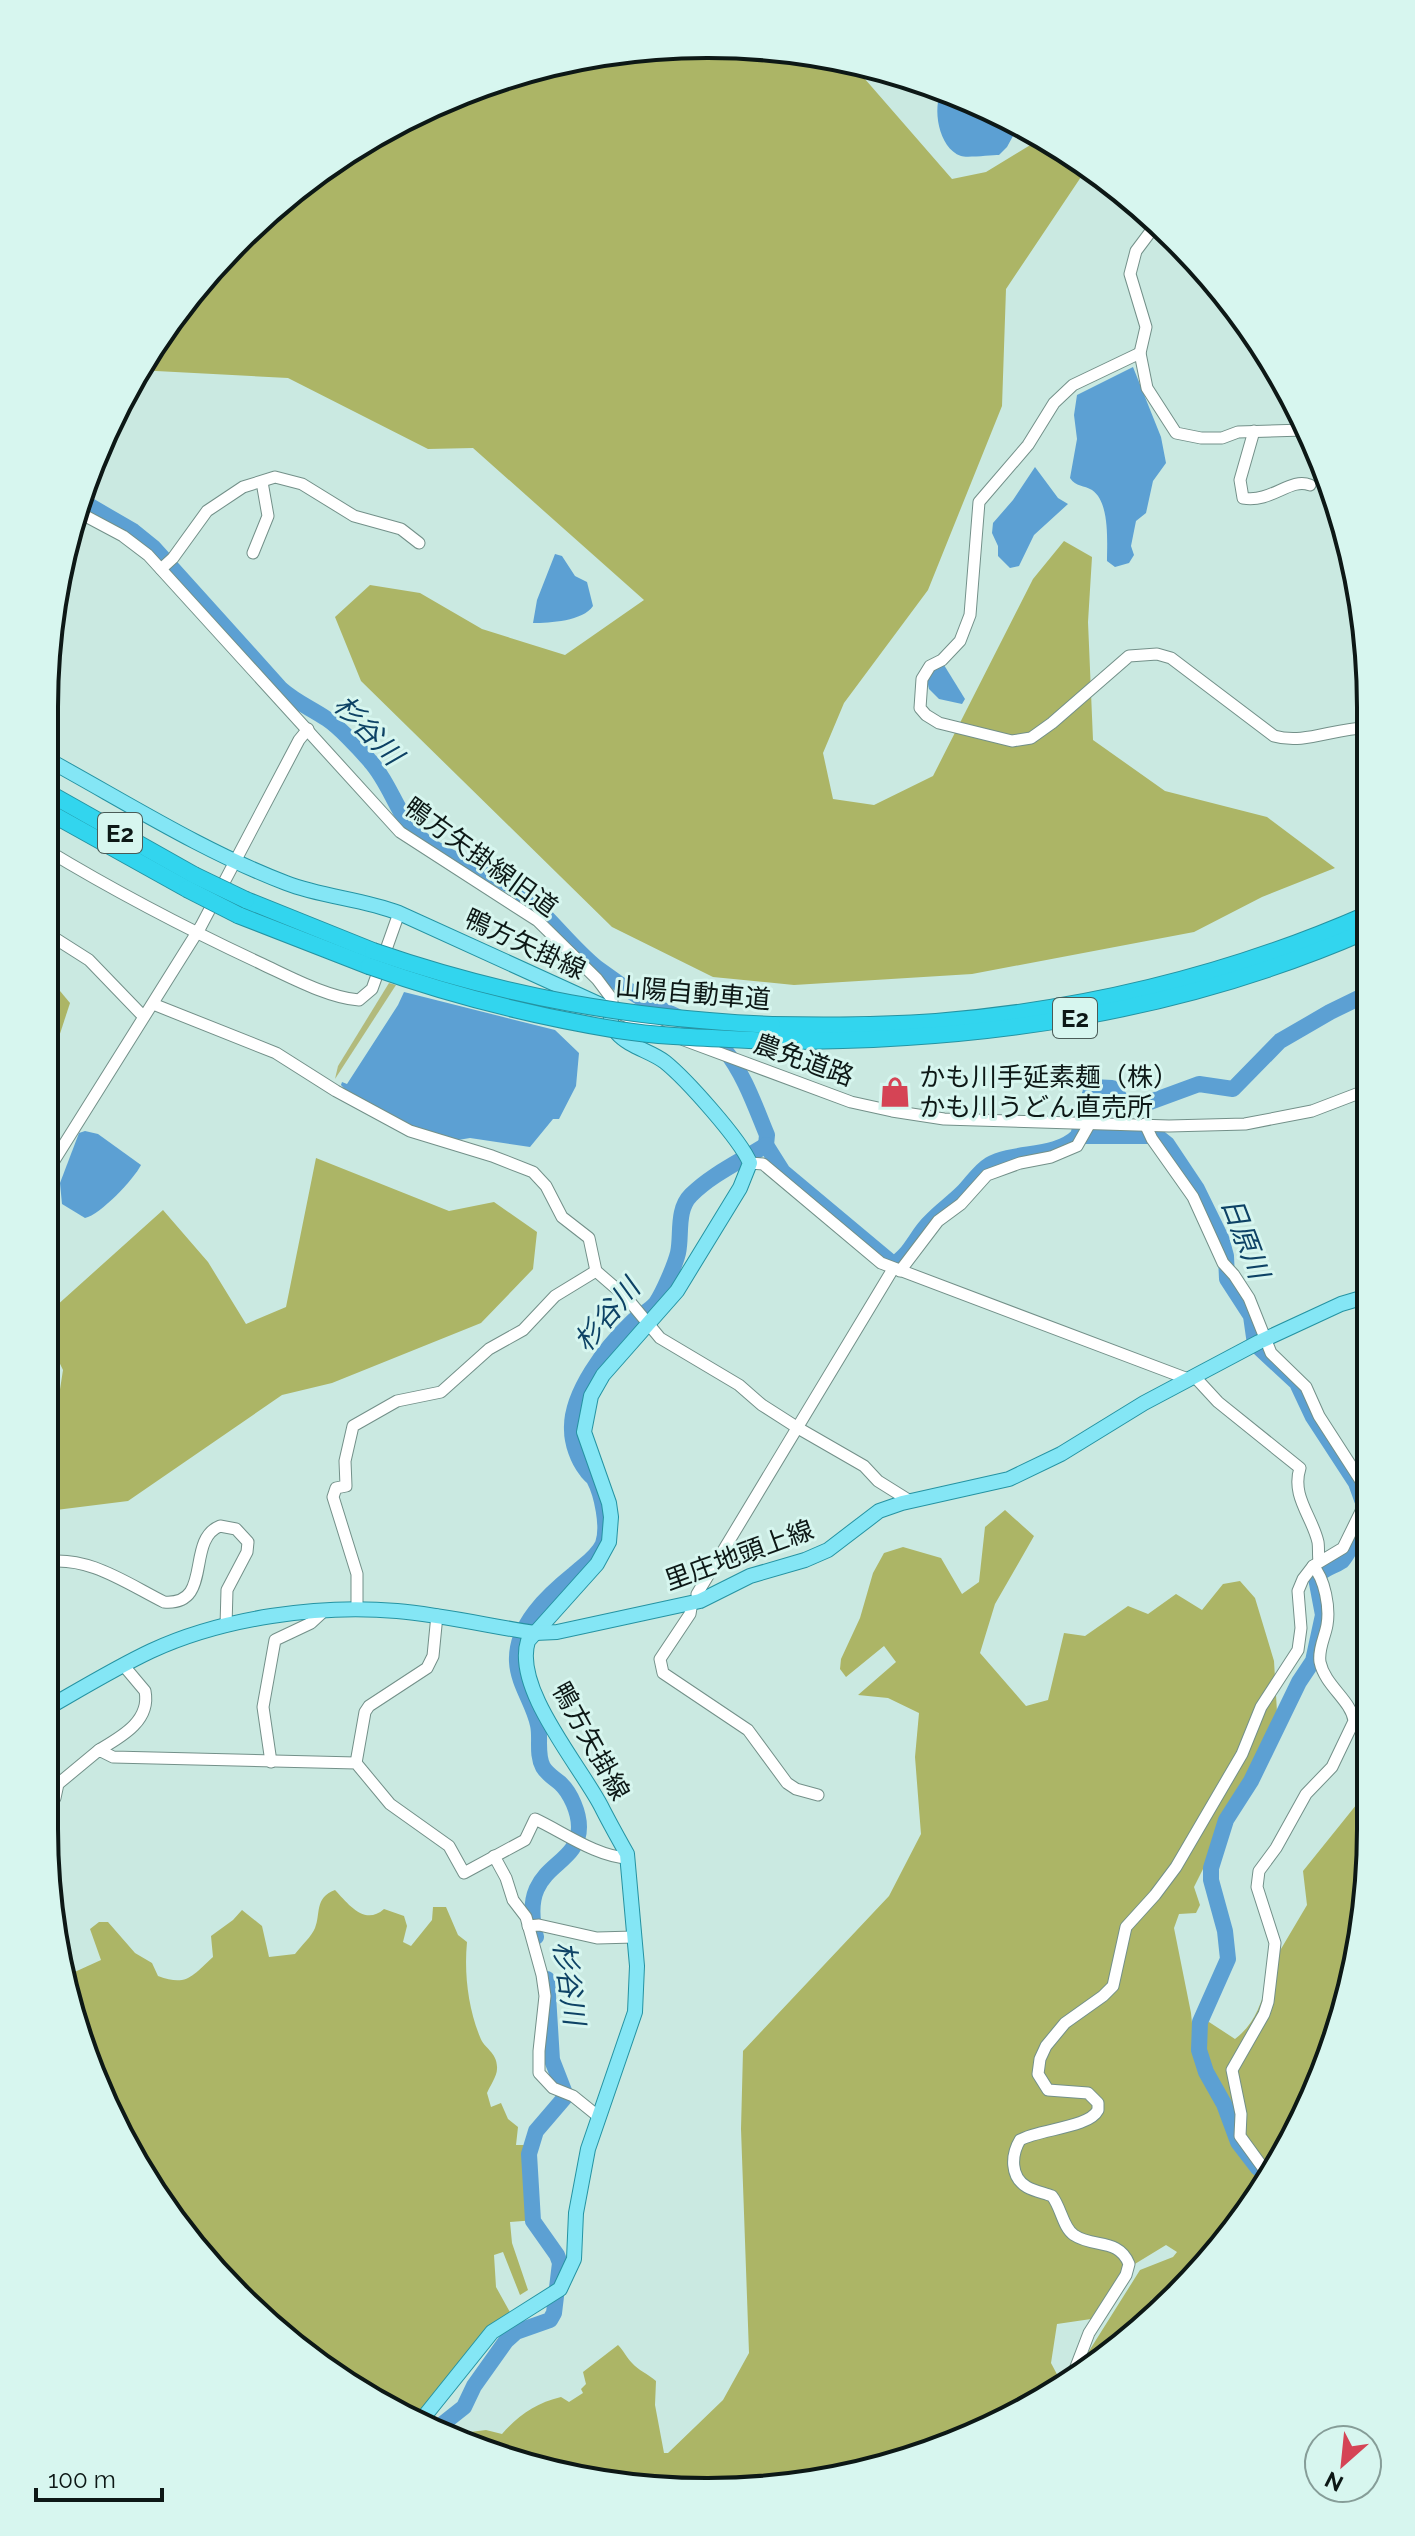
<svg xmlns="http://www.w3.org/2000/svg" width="1415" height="2536" font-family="Raleway,'Noto Sans JP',sans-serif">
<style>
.green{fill:#b2ba7c}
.forest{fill:#acb566}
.water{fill:#5ca0d3}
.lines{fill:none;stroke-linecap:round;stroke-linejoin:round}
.river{stroke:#5ca0d3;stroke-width:16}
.minor-casing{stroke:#739089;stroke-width:13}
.major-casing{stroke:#2593a2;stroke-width:16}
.highway-casing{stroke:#2593a2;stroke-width:18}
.minor{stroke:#fff;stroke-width:11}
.major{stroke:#84e6f5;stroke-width:14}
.highway{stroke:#32d5ee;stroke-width:16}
.highway-bridge-casing{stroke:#2593a2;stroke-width:18;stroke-linecap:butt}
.highway-bridge{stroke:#32d5ee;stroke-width:16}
.labels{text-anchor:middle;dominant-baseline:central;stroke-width:6;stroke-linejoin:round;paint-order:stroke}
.shield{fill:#d7f6ef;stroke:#4a5b57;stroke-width:2}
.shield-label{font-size:24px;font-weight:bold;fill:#0d1816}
.street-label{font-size:26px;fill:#0d1816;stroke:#d7f6ef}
.poi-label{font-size:26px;fill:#0d1816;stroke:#d7f6ef;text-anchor:start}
.water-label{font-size:28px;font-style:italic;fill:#0d4265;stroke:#d7f6ef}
.rim{fill:none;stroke:#0d1816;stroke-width:4}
</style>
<rect width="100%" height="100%" fill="#cae9e1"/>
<polygon class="green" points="389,983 396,985 335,1079 338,1066"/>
<g class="forest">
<polygon points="665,45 795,50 851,63 952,179 986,172 1032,144 1048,139 1089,171 1083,174 1006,289 1002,406 928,590 844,703 823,753 833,799 874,805 933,776 1033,579 1064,541 1092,557 1088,622 1093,740 1165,791 1267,817 1335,868 1262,897 1194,932 972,974 794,985 713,977 612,927 361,681 335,617 370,585 420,593 482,629 565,655 644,600 473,448 428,449 288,378 137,370 209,270 304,181 414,112 536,66"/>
<polygon points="45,973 70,1003 55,1049 45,1067"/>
<polygon points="316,1158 449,1211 494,1202 537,1232 533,1269 481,1323 332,1383 282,1395 128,1501 56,1510 44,1532 44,1429 54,1428 63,1370 45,1333 45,1316 163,1210 208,1262 246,1324 286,1307"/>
<path d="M 1005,1510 L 1034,1536 L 995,1604 L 980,1653 L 1026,1706 L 1048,1700 L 1064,1633 L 1085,1636 L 1128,1606 L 1148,1614 L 1176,1594 L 1202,1610 L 1223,1584 L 1240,1581 L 1255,1598 L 1274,1661 L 1277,1712 L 1246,1777 L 1217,1825 L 1204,1867 L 1194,1887 L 1200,1905 L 1196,1913 L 1179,1914 L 1174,1928 L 1191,2013 L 1195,2054 L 1225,2116 L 1235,2144 L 1264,2182 L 1169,2298 L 1158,2295 L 1151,2300 L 1153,2312 L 1149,2316 L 1141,2316 L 1138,2332 L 1082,2366 L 1084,2359 L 1140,2270 L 1173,2257 L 1177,2252 L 1166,2245 L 1125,2270 L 1091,2319 L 1057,2324 L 1051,2363 L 1060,2380 L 961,2442 L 750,2491 L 535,2469 L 466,2438 L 470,2432 L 486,2430 L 502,2434 C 519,2415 536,2403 561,2397 L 569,2402 L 583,2393 L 581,2389 L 586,2384 L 583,2372 L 618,2345 C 624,2351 626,2357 632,2363 C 638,2370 648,2374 656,2381 L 655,2405 L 664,2453 L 668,2453 L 723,2400 L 749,2353 L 741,2129 L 743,2051 L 889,1896 L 921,1834 L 915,1757 L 919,1713 L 888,1698 L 858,1695 L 896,1662 L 884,1646 L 846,1677 L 840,1669 L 841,1659 L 860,1618 L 873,1573 L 884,1553 L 903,1547 L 941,1558 L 962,1594 L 979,1582 L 985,1527 Z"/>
<polygon points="1369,1789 1370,1871 1336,2041 1282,2161 1271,2174 1247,2141 1237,2067 1267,2016 1278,1954 1307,1905 1303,1871"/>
<path d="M 335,1890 C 349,1905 365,1926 384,1909 L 404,1916 L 407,1926 L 403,1942 L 411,1946 L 432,1920 L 433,1907 L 446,1907 L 458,1935 L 467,1942 C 464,1973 468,2008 480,2037 C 484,2049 498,2052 497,2069 C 497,2076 490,2086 487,2093 L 491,2107 L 501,2103 L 508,2119 L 518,2127 L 516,2145 L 536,2145 L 536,2220 L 510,2222 L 512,2243 L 528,2290 L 520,2295 L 503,2252 L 494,2255 L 496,2287 L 511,2314 L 419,2416 L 339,2380 L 181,2232 L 79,2041 L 68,1975 L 101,1960 L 90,1929 L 99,1922 L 108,1922 L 135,1953 L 152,1963 L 158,1976 C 187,1987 192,1976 213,1957 L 211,1936 L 233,1920 L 242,1910 L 262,1926 L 269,1957 L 295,1954 C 301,1946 312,1936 315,1928 C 321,1914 314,1898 335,1890 Z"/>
<path d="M 1268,1982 L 1265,2003 L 1235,2056 L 1237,2130 L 1228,2105 L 1207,2070 L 1203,2047 L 1203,2024 L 1209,2022 L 1235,2039 C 1255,2024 1260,2005 1268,1982 Z"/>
</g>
<g class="water">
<path d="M 942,89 L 1006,121 L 1013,136 L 1007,147 L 999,155 C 992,155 966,158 961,156 C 938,148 932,107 942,89 Z"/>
<path d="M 1133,367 L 1161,437 L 1166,463 L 1153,481 L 1146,513 L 1136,521 L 1131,546 L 1134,555 L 1129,563 L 1115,567 L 1107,561 C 1107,542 1110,502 1092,490 C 1084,485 1076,487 1070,478 L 1077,439 L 1074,415 L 1077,395 Z"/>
<polygon points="1035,467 1058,498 1068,504 1034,535 1019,566 1010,568 998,556 998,546 992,533 993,523 1013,500"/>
<path d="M 555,554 L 562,556 L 575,576 L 587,582 L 593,606 C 583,621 550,623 533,623 L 537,600 Z"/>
<path d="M 944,665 L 965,699 L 962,704 L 939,699 L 929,689 C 925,675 932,670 944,665 Z"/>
<polygon points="404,992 555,1030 579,1053 576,1086 559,1119 553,1119 530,1147 470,1138 458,1140 432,1134 402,1122 348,1093 341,1085 342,1082 347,1084 398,1005"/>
<path d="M 85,1131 L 98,1134 L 141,1165 C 134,1179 100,1215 85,1218 L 62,1204 L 60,1183 L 79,1133 Z"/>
</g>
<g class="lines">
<g class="river">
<path d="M 78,499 L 133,531 L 154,548 L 281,689 C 297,703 311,708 327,719 C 339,727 360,749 370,761 C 392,785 398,820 424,841 C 449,861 482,868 509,885 C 543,907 566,943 597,968 C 609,977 634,994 647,1002 C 673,1016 705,1026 724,1049 C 744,1074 755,1106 767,1135 L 766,1145"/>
<polyline points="1078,1136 1092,1087 1112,1088 1123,1102 1150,1102 1199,1084 1233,1089 1280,1041 1330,1012 1367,994"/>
<path d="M 766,1145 L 783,1172 L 893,1264 C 909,1257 917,1234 930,1222 C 940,1211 952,1203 963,1192 C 971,1184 979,1171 989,1165 C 1016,1150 1054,1159 1078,1136 L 1157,1136 L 1167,1144 L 1197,1189 L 1221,1238 L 1226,1256 L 1227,1279 L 1251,1316 L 1255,1344 L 1297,1383 L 1313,1417 L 1356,1483 L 1368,1516 C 1362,1525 1348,1556 1342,1561 C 1332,1568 1324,1567 1316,1578 L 1323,1615 L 1313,1661 L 1299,1682 L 1251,1781 L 1226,1820 L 1211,1868 L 1211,1880 L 1225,1931 L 1228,1959 L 1200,2022 L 1199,2050 L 1206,2072 L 1224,2104 L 1238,2142 L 1258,2168"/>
<path d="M 536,1937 C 517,1862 579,1871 579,1827 C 579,1813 571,1793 560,1783 C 554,1778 547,1774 543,1767 C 536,1754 541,1738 538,1725 C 534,1704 518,1684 517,1662 C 515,1625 548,1595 574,1574 C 584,1565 597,1557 603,1544 C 609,1527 602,1494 594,1479 C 591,1475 588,1474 586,1470 C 578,1460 572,1443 572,1430 C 570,1393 607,1346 632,1322 C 639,1315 650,1311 656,1303 C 663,1293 675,1265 678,1253 C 682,1235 676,1210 691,1195 C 712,1174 741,1161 766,1145"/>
<polyline points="440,2426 464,2407 474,2386 506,2341 516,2332 550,2320 554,2313 560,2263 557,2255 533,2221 529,2154 536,2131 566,2096 552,2060 547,1979"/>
</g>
<defs>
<g id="minor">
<polyline points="1157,223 1136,251 1130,274 1146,327 1140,353 1147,388 1176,433 1201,438 1222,438 1238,432 1304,430"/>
<path d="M 1140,353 L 1073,385 L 1054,403 L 1028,445 L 979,502 L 970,615 L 960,641 L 942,660 L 930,666 L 922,679 L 920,708 L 926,715 L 939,723 L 1012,741 L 1031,738 L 1052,723 L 1129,656 L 1157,654 L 1171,658 L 1274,736 C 1304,745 1334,728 1366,728"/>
<path d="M 1254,431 L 1240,480 L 1243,498 C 1272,503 1290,477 1310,485"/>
<polyline points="76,511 123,536 148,555 400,832 538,921 597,979 612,999 612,1010 660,1031"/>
<polyline points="253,553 268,516 262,482"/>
<polyline points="161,569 173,558 207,511 243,487 275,477 302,484 354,516 401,529 419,543"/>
<path d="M 45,849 C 116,892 187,929 262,964 C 290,977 329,998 359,1000 L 372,989 L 399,913"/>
<polyline points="45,932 89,960 143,1016"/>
<polyline points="153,1004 276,1053 336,1091 410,1131 492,1156 533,1172 546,1186 562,1217 589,1238 596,1271 626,1297 660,1338 739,1385 762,1405 798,1428 864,1466 878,1481 910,1501"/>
<polyline points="684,1040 851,1102 892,1111 944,1119 1169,1126 1245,1124 1312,1111 1367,1090"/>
<polyline points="1145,1124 1152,1139 1193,1197 1223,1263 1234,1275 1249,1298 1271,1353 1306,1387 1319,1416 1368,1492"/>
<polyline points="750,1163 763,1164 881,1263 1188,1379"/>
<polyline points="45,1175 201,926 299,740 308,729"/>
<polyline points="900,1271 938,1221 961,1204 987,1175 1020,1163 1051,1157 1077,1146 1090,1123"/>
<path d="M 1194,1376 L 1218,1402 L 1300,1468 C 1291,1496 1312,1516 1318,1542 C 1319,1548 1318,1555 1319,1561"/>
<path d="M 44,1562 C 88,1555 126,1583 164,1602 C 214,1606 185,1540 220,1526 L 236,1529 L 248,1542 L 247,1552 L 227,1590 L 226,1626"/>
<polyline points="700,1601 697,1594 893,1269"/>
<polyline points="692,1602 690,1614 660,1659 663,1673 748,1730 787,1783 796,1789 818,1795"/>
<polyline points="357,1610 357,1574 333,1497 336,1488 346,1486 345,1461 353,1426 397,1401 441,1392 489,1349 523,1330 555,1296 596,1271"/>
<path d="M 99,1750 C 121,1737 151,1721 145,1691 L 124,1666"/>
<polyline points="271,1762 263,1707 275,1640 311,1623 324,1611"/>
<polyline points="356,1763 365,1712 369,1706 427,1668 433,1656 437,1615"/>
<path d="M 44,1808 L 55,1798 L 58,1784 L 99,1750 L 113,1757 L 356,1763 L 390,1804 L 449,1846 L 464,1873 L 525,1840 L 535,1819 C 563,1832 597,1857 628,1858"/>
<polyline points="494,1856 506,1878 513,1900 526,1917 542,1975 545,1996 539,2051 539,2073 553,2088 573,2096 599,2117"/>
<polyline points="528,1926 539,1925 597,1938 634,1937"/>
<path d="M 1269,2176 L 1240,2136 L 1241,2114 L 1232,2070 L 1264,2014 L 1268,2002 L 1275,1943 L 1257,1887 L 1259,1871 L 1276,1848 L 1306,1794 L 1332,1767 L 1354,1721 C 1351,1700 1325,1686 1320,1662 C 1318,1649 1325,1637 1327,1625 C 1330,1608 1325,1579 1313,1566"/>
<path d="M 1074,2372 L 1089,2333 L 1126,2275 L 1129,2264 C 1119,2238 1093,2248 1074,2235 C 1063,2228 1061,2207 1052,2196 C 1044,2193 1034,2191 1027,2187 C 1010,2177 1011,2155 1020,2140 C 1039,2129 1089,2128 1098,2110 L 1098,2103 L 1088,2093 L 1048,2090 L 1038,2074 L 1040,2059 L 1046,2046 L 1065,2023 L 1103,1996 L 1113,1986 L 1126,1927 L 1155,1895 L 1176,1867 L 1242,1754 L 1261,1707 L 1298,1650 L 1301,1628 L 1298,1591 L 1303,1579 L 1313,1566 L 1343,1548 L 1368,1497"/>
</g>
<g id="major">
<path d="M 45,758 C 124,801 202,851 286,883 C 322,897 363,899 399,913 L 612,1010 C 610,1019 610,1026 617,1033 C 629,1047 651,1051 665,1062 C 686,1079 740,1139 750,1163 L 740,1188 L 677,1291 L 603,1375 L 591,1396 L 584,1432 L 609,1503 L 611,1517 L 609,1542 L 597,1564 L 528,1641 C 513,1688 579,1764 601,1806 C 609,1822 618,1838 627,1854 L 637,1966 L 635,2012 L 588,2149 L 576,2213 L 574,2259 L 560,2289 L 492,2332 L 423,2418"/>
<path d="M 44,1710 C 79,1690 115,1668 151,1651 C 222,1618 319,1604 397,1611 C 443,1615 489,1626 535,1633 L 557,1632 L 700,1601 L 750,1576 L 805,1560 L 828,1550 L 879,1511 L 902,1503 L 1009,1479 L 1061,1454 L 1144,1403 L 1259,1342 L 1341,1304 L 1358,1299 L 1368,1300"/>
</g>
<g id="highway">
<polyline points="45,791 194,875"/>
<polyline points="45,810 187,889"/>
<polyline points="246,900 373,951"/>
<polyline points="238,915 369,966"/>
<path d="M 772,1025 C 827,1026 882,1026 936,1022 C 1084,1010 1231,974 1366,915"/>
<path d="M 771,1041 C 978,1042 1176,1014 1366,931"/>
</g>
</defs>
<use href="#minor" class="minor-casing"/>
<use href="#major" class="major-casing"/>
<use href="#highway" class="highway-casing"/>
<use href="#minor" class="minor"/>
<use href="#major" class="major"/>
<use href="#highway" class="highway"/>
<defs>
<g id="highway-bridge">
<polyline points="194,875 246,900"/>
<polyline points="187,889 238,915"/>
<path d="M 373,951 C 509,998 629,1018 772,1025"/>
<path d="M 369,966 C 450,995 533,1016 618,1030 C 669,1038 720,1038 771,1041"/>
</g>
</defs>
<use href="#highway-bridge" class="highway-bridge-casing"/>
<use href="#highway-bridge" class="highway-bridge"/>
</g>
<defs>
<symbol id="shop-bare" viewBox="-9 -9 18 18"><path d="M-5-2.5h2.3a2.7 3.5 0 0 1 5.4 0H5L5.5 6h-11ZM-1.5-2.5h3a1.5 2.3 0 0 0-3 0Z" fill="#d54455" stroke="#d7f6ef" stroke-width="2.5" paint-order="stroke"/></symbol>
</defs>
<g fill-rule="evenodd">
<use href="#shop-bare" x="873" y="1070" width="44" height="44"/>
</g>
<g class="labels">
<g class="shield">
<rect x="98" y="813" width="44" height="40" rx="6"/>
<rect x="1053" y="998" width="44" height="40" rx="6"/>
</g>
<g class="shield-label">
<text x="120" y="833">E2</text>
<text x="1075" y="1018">E2</text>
</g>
<g class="street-label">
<text transform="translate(481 857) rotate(36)">鴨方矢掛線旧道</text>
<text transform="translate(525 944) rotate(25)">鴨方矢掛線</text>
<text transform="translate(693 993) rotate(5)">山陽自動車道</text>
<text transform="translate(804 1060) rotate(20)">農免道路</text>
<text transform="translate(739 1555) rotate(-20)">里庄地頭上線</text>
<text transform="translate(591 1741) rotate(61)">鴨方矢掛線</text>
</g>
<g class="poi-label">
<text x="919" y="1077">かも川手延素麺（株）<tspan x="919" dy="30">かも川うどん直売所</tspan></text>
</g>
<g class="water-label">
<text transform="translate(368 730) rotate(46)">杉谷川</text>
<text transform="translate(1245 1238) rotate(69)">日原川</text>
<text transform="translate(607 1315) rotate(-50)">杉谷川</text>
<text transform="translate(569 1983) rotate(82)">杉谷川</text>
</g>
</g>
<path d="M0 0H1415V2536H0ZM707 58H708A649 649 0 0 1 1357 707V1829A649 649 0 0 1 708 2478H707A649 649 0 0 1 58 1829V707A649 649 0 0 1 707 58Z" fill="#d7f6ef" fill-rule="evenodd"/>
<path class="rim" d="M707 58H708A649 649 0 0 1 1357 707V1829A649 649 0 0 1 708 2478H707A649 649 0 0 1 58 1829V707A649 649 0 0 1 707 58Z"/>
<g transform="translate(1343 2464) rotate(207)"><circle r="38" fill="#d7f6ef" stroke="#869d98" stroke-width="2"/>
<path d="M0-6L14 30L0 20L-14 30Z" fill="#d54455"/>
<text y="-12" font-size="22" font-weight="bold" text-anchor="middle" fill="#0d1816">N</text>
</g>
<path d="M36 2488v12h126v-12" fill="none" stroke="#0d1816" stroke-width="4"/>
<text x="48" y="2488" font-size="24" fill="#0d1816" stroke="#d7f6ef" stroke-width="6" paint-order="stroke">100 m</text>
</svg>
